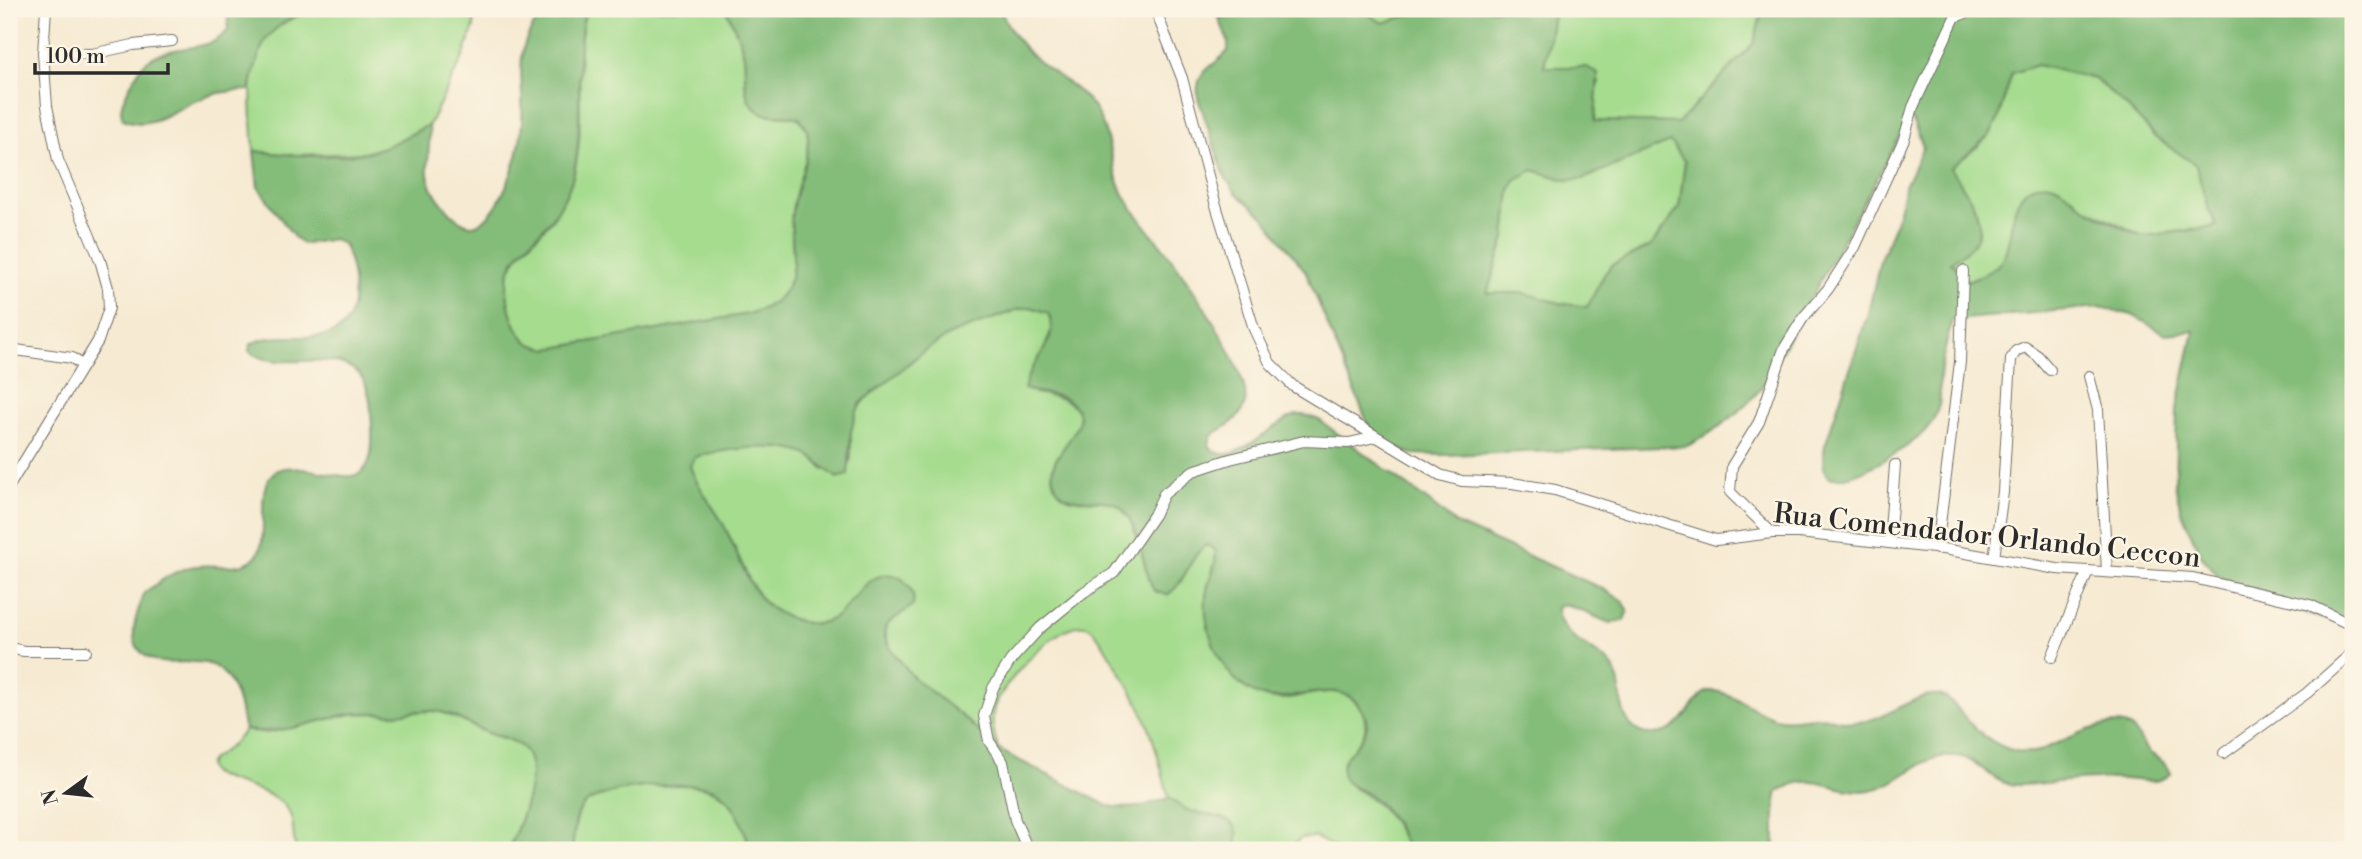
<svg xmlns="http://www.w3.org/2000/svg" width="2362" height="859" font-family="'Libre Bodoni',serif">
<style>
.green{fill:#a5dc8e;stroke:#68845c;stroke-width:2}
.forest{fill:#84bc79;stroke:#587452;stroke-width:2;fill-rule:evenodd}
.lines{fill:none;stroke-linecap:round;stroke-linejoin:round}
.minor-casing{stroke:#726e65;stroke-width:12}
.minor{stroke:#fff;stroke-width:10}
.labels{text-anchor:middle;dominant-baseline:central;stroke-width:5;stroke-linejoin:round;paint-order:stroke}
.street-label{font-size:28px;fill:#2b2b2b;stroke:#fcf5e5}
</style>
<rect width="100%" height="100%" fill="#fcf5e5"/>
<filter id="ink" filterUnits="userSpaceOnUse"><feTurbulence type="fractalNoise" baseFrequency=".0143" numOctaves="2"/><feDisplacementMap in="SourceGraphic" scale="14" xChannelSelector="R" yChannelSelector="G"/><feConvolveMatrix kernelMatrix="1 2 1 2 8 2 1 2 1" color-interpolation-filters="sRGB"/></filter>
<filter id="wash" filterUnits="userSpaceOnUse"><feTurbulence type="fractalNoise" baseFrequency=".00686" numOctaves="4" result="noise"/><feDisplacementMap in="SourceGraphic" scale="28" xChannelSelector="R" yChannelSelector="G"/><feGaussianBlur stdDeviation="1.57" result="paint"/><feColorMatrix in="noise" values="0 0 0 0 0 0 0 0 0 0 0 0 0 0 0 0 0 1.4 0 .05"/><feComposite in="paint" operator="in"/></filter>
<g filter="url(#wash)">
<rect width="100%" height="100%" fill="#f6ead2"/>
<g class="green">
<path d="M 312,9 L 469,9 L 474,14 L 474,27 L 464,55 L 429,125 L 386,147 L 364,153 L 291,155 L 254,151 C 252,117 244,60 269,33 C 280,21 297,15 312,9 Z"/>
<path d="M 586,9 L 726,9 C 733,24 741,39 744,56 C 747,74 740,101 760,112 C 772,118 787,113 799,118 C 804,124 808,129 808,137 C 809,162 795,187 792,212 C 789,235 799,266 787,287 C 779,303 764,309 748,314 L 548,349 C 541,347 533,346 528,342 C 514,331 507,305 507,288 C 507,252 539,241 556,214 C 562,204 568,191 572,180 C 589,125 571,64 586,9 Z"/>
<polygon points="1367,9 1430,9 1383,23 1372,17"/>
<polygon points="1554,9 1758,9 1762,12 1754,43 1678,123 1595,121 1596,89 1599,82 1544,67"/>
<path d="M 2037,65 L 2095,79 L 2125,105 L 2157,138 L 2196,165 L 2208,208 L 2217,226 L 2143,236 L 2082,206 L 2071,195 L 2032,186 C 2004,207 2017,247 1997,266 C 1991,273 1976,277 1967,281 L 1951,262 C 1958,256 1968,251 1973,244 C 1992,221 1962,187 1951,168 L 1979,145 L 1998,119 L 2012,73 Z"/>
<polygon points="1670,141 1685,162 1679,208 1651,246 1612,265 1604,275 1588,308 1560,303 1523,293 1487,293 1505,238 1510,190 1515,180 1533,170 1566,180 1583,179"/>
<path d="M 1031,307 L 1048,313 C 1056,330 1046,341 1041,357 C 1037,368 1036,381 1034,393 C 1053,395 1092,403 1076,431 C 1066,449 1043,464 1056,487 C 1068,510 1103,493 1120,507 C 1140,524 1142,568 1155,591 L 1167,595 C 1186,583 1188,558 1206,545 L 1215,549 C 1218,565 1209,574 1207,590 C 1204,613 1212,648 1226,667 C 1236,682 1250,693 1268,698 C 1297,705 1342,673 1362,711 C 1372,732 1358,745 1344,761 L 1352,787 C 1381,801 1395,821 1408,850 L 1339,850 L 1315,837 L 1301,838 L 1288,850 L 1234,850 L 1223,818 L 1191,812 L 1169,798 C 1162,774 1157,749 1148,725 C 1139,701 1123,676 1109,654 C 1104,646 1099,634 1090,628 C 1064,611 1001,685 994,708 C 990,722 995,737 999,750 C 987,739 975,727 963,717 C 937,696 881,662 886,625 L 913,605 L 867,585 C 857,597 846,611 832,619 C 807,632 769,613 756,591 C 744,572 736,548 725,528 C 714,506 697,489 690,466 L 694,458 C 717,447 786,442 808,455 C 814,458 820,465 824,470 L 851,460 L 851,431 L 856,412 L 871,393 L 925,350 L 952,334 L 1016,310 Z"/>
<path d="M 437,711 C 455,716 470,726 487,733 C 499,738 511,738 522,747 C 545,768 518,827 508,850 L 296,850 C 293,839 294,827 291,817 C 284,790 235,786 211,773 L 208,765 L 211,760 L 231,746 L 245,730 L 267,733 L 352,714 Z"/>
<path d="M 685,785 C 735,788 735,810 752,850 L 572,850 C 574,837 574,819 581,808 C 596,786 661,786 685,785 Z"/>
</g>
<g class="forest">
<path d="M 202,9 L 312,9 C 262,31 262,39 250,90 C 230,90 213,93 195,101 C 170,111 151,131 123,119 C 118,108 124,99 129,88 C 134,79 138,68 147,61 C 171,42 208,55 228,30 L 228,17 L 220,11 Z"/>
<path d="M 544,9 L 586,9 C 571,64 587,124 572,180 C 566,199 555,216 542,230 C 524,249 507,260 507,288 C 507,305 514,331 528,342 C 533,346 541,347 548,349 L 748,314 C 764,309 778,303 787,287 C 799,266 789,235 792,212 C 795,187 809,162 808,137 C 808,129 804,124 799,118 C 787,113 772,118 760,112 C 740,101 747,74 744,56 C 741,39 733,24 726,9 L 1000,9 C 1008,27 1021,47 1037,60 C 1055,75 1076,86 1091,104 C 1113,132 1108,169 1126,198 C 1137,217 1151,232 1164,249 C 1185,276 1252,372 1245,403 C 1241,420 1225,427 1212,435 L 1209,445 C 1228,476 1275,419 1297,415 C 1305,414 1311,417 1319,420 L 1428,501 L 1456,524 L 1601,588 L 1623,601 L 1628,611 L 1624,620 L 1610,623 L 1565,604 L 1557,607 C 1559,638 1588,644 1608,662 C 1627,679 1614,714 1635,729 C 1641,734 1647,734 1655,734 C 1687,732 1692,692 1711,691 C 1733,691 1757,715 1780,719 C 1792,721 1805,717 1817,717 C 1829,717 1841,722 1854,722 C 1885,723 1916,691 1938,695 C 1952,697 1960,713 1969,722 C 1987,741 2013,757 2040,751 C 2060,742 2113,713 2132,729 C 2139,734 2142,745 2148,751 C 2157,759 2166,761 2171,773 C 2160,783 2150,782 2136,780 C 2109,777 2083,779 2056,782 C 2041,783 2024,787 2008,784 C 1988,779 1975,755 1952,756 C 1917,756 1901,785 1870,790 C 1833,796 1815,767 1778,792 C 1772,811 1777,830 1774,850 L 1408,850 C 1399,829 1388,807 1368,794 C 1358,788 1342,785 1342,771 C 1341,747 1384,738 1359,705 C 1334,673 1286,711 1252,692 C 1220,675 1200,625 1207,590 C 1210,575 1218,565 1215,549 L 1206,545 C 1188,558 1186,583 1167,595 L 1154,591 C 1142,568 1140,523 1120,507 C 1103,493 1068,509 1056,487 C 1037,453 1102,428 1070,402 C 1058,392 1038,394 1024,389 C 1028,362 1062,342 1048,313 L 1031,307 L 1016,310 L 952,334 L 925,350 L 861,403 L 856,413 L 851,431 L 848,475 L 837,478 C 827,471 817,459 806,454 C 778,442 730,449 701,455 L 694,458 L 690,466 C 697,487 711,503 722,522 C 734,543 747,586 764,602 C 773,611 789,619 802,622 C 846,632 851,586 880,576 C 898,569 917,587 913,605 L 886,625 L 884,635 L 887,644 L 914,678 L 964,718 L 999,750 L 1108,806 C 1133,811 1146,805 1169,798 C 1176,804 1185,810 1194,812 C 1217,818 1248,816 1234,850 L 752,850 C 743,830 737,802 717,791 C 695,778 596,786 581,808 C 574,819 574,837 572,850 L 508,850 C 518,827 544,771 523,748 C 514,739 501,737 489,733 C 471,727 455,713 435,711 C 421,709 407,714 393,714 C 379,714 365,711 350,714 C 311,721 287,735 245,730 C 240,711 236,683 220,670 C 198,652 165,673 143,654 C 125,639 138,612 144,593 C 158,583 173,571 190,567 C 210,561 240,574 256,556 C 272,537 252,485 276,471 C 284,466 293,468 302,469 C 316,470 330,475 344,476 C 379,480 372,434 371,410 C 370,397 367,380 356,371 C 327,348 278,374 249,351 L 250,345 C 281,324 342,357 352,308 C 356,288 352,264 344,245 L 334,239 L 303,244 L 294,237 L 258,187 L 254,151 C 295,155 345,162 384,147 C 399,141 414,132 429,125 C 432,170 415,176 452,214 C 460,223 473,230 484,220 C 494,212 499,201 505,189 C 515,168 521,145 522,122 C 524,97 518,70 524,46 C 528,32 537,21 544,9 Z"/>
<path d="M 1250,9 L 1367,9 L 1372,17 L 1383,23 L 1430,9 L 1554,9 L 1544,67 L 1587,67 L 1598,74 L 1595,121 L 1678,123 L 1754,43 L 1762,12 L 1758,9 L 2353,9 L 2353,625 L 2312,616 L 2231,583 L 2218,575 L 2201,556 L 2181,511 L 2175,485 L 2177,409 L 2194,331 L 2166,334 L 2132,315 L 2100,307 L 1952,320 C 1948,339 1941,359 1940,378 C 1939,387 1941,396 1939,405 C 1933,432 1907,447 1884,460 C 1866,470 1851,479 1829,478 C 1821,469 1823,458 1825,446 L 1868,313 L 1881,257 L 1896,222 L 1905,186 L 1923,147 L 1911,116 L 1762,387 C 1741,413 1716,431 1687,446 L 1444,455 L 1412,454 L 1374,439 L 1306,272 L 1263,216 L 1236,193 L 1225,177 L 1198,98 C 1195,69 1212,69 1228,51 L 1228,41 L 1219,18 ZM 2037,65 L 2095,79 L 2125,105 L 2157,138 L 2196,165 L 2208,208 L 2217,226 C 2205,228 2151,237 2142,235 C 2130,233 2095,214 2084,207 C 2068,196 2056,176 2033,186 C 2004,198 2017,249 1996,267 C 1989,273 1976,277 1967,281 L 1951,262 C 1958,256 1968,251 1973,244 C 1992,221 1962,187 1951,168 L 1990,135 L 1998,119 L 2012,73 ZM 1670,142 L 1685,162 L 1679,208 L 1651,246 L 1612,265 L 1604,275 L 1587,307 L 1560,303 L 1523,293 L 1487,293 L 1505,238 L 1510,190 L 1515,180 L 1533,170 L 1566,180 L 1583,179 Z"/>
</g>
</g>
<g filter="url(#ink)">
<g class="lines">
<defs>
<g id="minor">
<polyline points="1155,9 1182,78 1215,202 1254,329 1270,363 1293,386 1440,475 1462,481 1512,483 1555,490 1716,540 1772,533 1799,533 1943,549 2057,569 2193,578 2310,605 2353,626"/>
<polyline points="43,53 92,54 133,45 172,41"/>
<polyline points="9,349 72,358 82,365"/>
<polyline points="2089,376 2098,410 2107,572"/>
<polyline points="9,486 98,341 109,308 108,288 100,260 58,160 47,106 43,53 46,9"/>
<polyline points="1772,533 1730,492 1732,466 1759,422 1784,349 1803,318 1828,289 1855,247 1904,139 1913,107 1955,17 1976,9"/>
<polyline points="1889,543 1895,465"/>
<polyline points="1937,549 1960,362 1963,271"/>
<polyline points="1994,558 2003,492 2011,359 2016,351 2025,347 2038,356 2050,370"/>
<polyline points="9,648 24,651 86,651"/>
<polyline points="2052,657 2088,571"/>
<polyline points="2224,753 2307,693 2353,652"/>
<polyline points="1028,850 1015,820 1003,762 989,741 984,716 993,688 1011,660 1040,628 1084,592 1114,573 1154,515 1164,494 1193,471 1230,459 1304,441 1349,443 1375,437"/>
</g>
</defs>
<use href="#minor" class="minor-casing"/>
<use href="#minor" class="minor"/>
</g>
</g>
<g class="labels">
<g class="street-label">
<text transform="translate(1987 536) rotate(6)">Rua Comendador Orlando Ceccon</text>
</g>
</g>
<rect width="2362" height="859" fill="none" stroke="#fcf5e5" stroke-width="35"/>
<g transform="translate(66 793) rotate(255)" stroke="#fcf5e5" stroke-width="5" paint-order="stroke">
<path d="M0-5L12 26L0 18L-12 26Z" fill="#2b2b2b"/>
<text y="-10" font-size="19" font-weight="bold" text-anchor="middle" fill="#2b2b2b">N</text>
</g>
<path d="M35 63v10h133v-10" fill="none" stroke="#2b2b2b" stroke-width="3.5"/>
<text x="46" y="63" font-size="21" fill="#2b2b2b" stroke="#fcf5e5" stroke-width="5" paint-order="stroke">100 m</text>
</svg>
